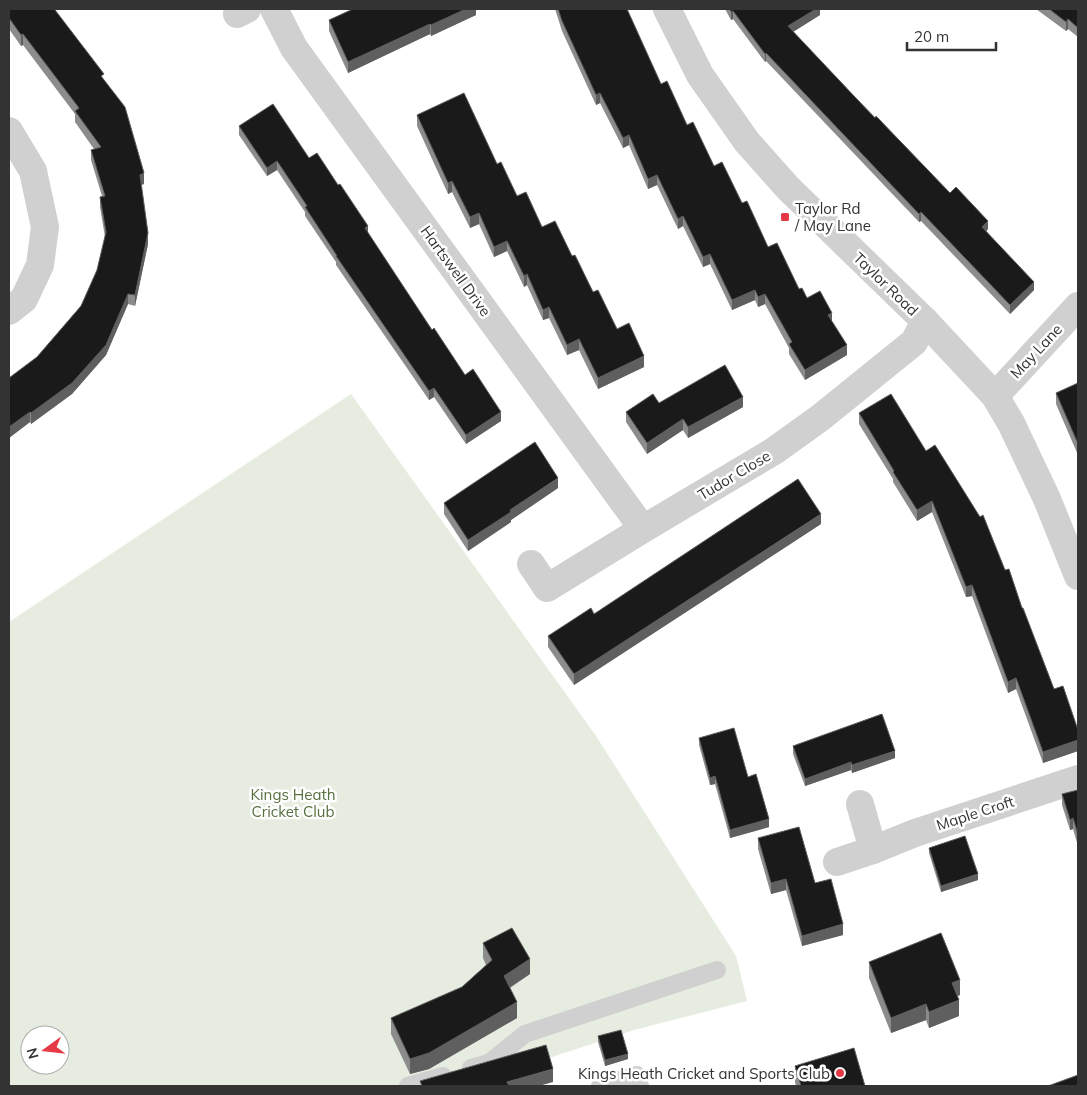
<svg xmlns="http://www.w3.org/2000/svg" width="1087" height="1095" font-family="Mulish,sans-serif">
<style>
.green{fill:#e6ecdf;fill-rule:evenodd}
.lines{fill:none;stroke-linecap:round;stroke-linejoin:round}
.service{stroke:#d0d0d0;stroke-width:18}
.minor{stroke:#d0d0d0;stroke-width:28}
.tertiary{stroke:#d0d0d0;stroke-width:28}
.wall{fill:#8c8c8c}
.shaded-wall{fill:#5f5f5f}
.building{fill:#1a1a1a;stroke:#5f5f5f}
.poi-dot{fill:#e63946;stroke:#fff;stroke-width:2}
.labels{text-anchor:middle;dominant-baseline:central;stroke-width:5;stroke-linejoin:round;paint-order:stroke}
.poi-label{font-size:15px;fill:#333;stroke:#fff;text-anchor:start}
.street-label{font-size:15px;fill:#333;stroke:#fff}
.park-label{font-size:15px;fill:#56703f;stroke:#fff}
</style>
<rect width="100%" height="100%" fill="#fff"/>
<path class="green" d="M 351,394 L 596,736 L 736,956 L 747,1001 L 634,1030 L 546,1059 L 466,1086 L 9,1086 L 9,622 ZM 30,1035 L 60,1035 L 60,1065 L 30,1065 Z"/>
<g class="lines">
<g class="service">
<polyline points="471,1068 489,1063 525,1034 717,970"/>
<polyline points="408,1086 443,1076"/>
<polyline points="600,1086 637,1075 640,1086"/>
</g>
<g class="minor">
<polyline points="274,9 294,48 643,529"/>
<polyline points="237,14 247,9"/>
<polyline points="9,131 33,171 45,227 40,265 24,299 9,311"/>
<polyline points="995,396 1078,306"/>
<polyline points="531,564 547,588 643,529 774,451 820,418 914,342 925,321"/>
<polyline points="860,804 873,850"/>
<polyline points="837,862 873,850 915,833 1078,779"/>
</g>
<polyline class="tertiary" points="667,9 700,75 747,142 788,188 925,321 995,396 1011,423 1047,499 1078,576"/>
</g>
<g class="wall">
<polygon points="9,9 56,11 104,80 144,184 141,185 148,244 135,306 128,304 106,355 72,394 31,424 30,422 9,438 9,378 37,357 81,306 97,270 105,237 100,207 100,197 102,196 91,160 91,150 94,149 75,122 75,114 23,45 21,46 9,29"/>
<polygon points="476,9 476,15 431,36 430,34 348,73 329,31 329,20"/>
<polygon points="555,9 627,9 661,84 687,125 714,166 742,203 768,247 799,289 832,322 847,355 805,380 789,354 789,348 765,304 758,307 755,300 732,310 710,264 703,267 683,226 678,229 657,185 648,189 629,145 623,148 600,103 596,105 562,31"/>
<polygon points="725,9 820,9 820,15 793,32 854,96 950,193 988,229 986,231 1034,290 1010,314 921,221 919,222 766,61 765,62 733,19 731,20"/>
<polygon points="1036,9 1078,9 1078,37 1068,29 1066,31"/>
<polygon points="417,115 497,164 517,196 542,227 572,256 593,292 617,329 644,367 598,389 579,350 567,355 549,318 543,320 527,285 524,287 507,251 494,257 479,224 470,228 452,192 448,194 417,126"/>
<polygon points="239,126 309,158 368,234 432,330 465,375 501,421 466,444 434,397 429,400 336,265 336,262 305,216 305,212 277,170 267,176 239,135"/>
<polygon points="1078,383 1078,455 1056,404 1056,393"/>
<polygon points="659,403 743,407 688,438 683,430 647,454 626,422 626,412"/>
<polygon points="859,413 926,451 1005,570 1022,608 1054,689 1078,730 1078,751 1043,763 1016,689 1008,693 972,596 966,597 932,512 917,521 893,482 893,479 859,424"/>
<polygon points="558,488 511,520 511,522 468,551 444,514 444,503"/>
<polygon points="821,524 574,685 548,647 548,636 594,614"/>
<polygon points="699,738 748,777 769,827 730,838 715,784 710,785 699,745"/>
<polygon points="793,746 895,758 852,773 851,770 805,786 793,754"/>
<polygon points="1078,790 1078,846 1073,829 1070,830 1062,805 1062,794"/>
<polygon points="758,838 815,883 843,935 802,946 786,890 771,894 758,849"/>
<polygon points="929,848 978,880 941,892 929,853"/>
<polygon points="483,943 530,974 510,988 517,1018 429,1069 410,1074 391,1034 391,1018 462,987 486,965 483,958"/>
<polygon points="869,962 960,995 957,996 959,1016 929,1028 926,1020 891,1033 869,978"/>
<polygon points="598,1036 628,1059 605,1066 598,1042"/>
<polygon points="795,1066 865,1086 796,1086 795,1082"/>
</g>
<g class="shaded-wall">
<polygon points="466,9 476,9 476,15 431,36 431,25"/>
<polygon points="816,9 820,9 820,15 788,35 788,26"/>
<polygon points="733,11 733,19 731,20 731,12"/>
<polygon points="1068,19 1068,29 1066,31 1066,22"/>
<polygon points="430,24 430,34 348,73 348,62"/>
<polygon points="23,34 23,45 21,46 21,35"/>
<polygon points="766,53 766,61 765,62 765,54"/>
<polygon points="600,93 600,103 596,105 596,95"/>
<polygon points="629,135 629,145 623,148 623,138"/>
<polygon points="277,161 277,170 267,176 267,168"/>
<polygon points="144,173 144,184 140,185 140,175"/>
<polygon points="657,175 657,185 648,189 648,179"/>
<polygon points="452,181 452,192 448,194 448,183"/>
<polygon points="921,212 921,221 919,222 919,214"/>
<polygon points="479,213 479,224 470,228 470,217"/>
<polygon points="683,216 683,226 678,229 678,219"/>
<polygon points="988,221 988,229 982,236 982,227"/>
<polygon points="368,226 368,235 365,228"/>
<polygon points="148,233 148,244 135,306 135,295"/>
<polygon points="507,241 507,251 494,257 494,247"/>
<polygon points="710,254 710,264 703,267 703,257"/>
<polygon points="527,274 527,285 524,287 524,276"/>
<polygon points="1034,282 1034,290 1010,314 1010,305"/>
<polygon points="755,290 755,300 732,310 732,300"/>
<polygon points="128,294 128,304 106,355 72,394 31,424 31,413"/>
<polygon points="765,294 765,304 758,307 758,297"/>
<polygon points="549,307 549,318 543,320 543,310"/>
<polygon points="832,313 832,323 828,315"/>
<polygon points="579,339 579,350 567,355 567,345"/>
<polygon points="847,345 847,355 805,380 805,370"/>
<polygon points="644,356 644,367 598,389 598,378"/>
<polygon points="434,388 434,397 429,400 429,391"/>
<polygon points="743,397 743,407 688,438 688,427"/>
<polygon points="30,412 30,422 9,438 9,427"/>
<polygon points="501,412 501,421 466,444 466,435"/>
<polygon points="683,419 683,430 647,454 647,443"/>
<polygon points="558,478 558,488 511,520 511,522 468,551 468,540 510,510"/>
<polygon points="932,501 932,512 917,521 917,510"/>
<polygon points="821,514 821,524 574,685 574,674"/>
<polygon points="972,585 972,596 966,597 966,587"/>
<polygon points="1016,678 1016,689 1008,693 1008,682"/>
<polygon points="1078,740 1078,751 1043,763 1043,752"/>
<polygon points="895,751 895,758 852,773 852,765"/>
<polygon points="851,762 851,770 805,786 805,779"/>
<polygon points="715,776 715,784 710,785 710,778"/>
<polygon points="1073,818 1073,829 1070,830 1070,820"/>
<polygon points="769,819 769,827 730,838 730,830"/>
<polygon points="978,874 978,880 941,892 941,886"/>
<polygon points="786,879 786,890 771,894 771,883"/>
<polygon points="843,924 843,935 802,946 802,936"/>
<polygon points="530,959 530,974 504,991 504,976"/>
<polygon points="960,980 960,995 952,998 952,983"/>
<polygon points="959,1000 959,1016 929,1028 929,1012"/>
<polygon points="517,1002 517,1018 429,1069 410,1074 410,1059"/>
<polygon points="926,1004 926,1020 891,1033 891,1018"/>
<polygon points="628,1054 628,1059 605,1066 605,1060"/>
<polygon points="553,1069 553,1082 539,1086 507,1086 507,1082"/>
</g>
<g class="building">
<polygon points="9,9 56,9 55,10 104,74 101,76 125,107 144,173 140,175 148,233 135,295 128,294 106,345 72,383 31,413 30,412 9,427 9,378 37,357 81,306 97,270 106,232 100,197 105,196 91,150 101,147 75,111 79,108 23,34 21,35 9,18"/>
<polygon points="353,9 466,9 431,25 430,24 348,62 329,20"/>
<polygon points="558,9 627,9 661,84 667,81 687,125 693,122 714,166 722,162 742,203 747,201 768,247 777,243 799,289 802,288 807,298 820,291 832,313 828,315 847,345 805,370 789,344 792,342 765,294 758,297 755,290 732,300 710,254 703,257 683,216 678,219 657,175 648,179 629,135 623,138 600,93 596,95 562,21"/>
<polygon points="730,9 816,9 788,26 854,96 875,118 876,116 950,193 956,187 988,221 982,227 1034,282 1010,305 921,212 919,214 766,53 765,54 733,11 731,12"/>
<polygon points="1049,9 1078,9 1078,28 1068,19 1066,22"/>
<polygon points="464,93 497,164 501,162 517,196 526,192 542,227 555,221 572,256 575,255 593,292 598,290 617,329 629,323 644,356 598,378 579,339 567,345 549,307 543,310 527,274 524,276 507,241 494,247 479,213 470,217 452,181 448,183 417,115"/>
<polygon points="273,104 309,158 317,153 338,185 340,184 368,226 365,228 432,330 434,328 465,375 473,369 501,412 466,435 434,388 429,391 336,256 337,256 305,207 307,206 277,161 267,168 239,126"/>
<polygon points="725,365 743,397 688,427 683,419 647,443 626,412 653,394 659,403"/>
<polygon points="1078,383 1078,444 1056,393"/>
<polygon points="891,394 926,451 935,445 980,517 983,515 1005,570 1009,569 1022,608 1023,608 1054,689 1063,686 1078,730 1078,740 1043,752 1016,678 1008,682 972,585 966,587 932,501 917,510 893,472 894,471 859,413"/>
<polygon points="535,442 558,478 510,510 511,512 468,540 444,503"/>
<polygon points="798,479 821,514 574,674 548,636 591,608 594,614"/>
<polygon points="882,714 895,751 852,765 851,762 805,779 793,746"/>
<polygon points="734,728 748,777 756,774 769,819 730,830 715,776 710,778 699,738"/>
<polygon points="1078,790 1078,835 1073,818 1070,820 1062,794"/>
<polygon points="799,827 815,883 831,879 843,924 802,936 786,879 771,883 758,838"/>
<polygon points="965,836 978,874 941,886 929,848"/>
<polygon points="512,928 530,959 504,976 517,1002 429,1053 410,1059 391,1018 462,987 492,960 483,943"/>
<polygon points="941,933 960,980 952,983 959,1000 929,1012 926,1004 891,1018 869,962"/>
<polygon points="621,1030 628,1054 605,1060 598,1036"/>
<polygon points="546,1045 553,1069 507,1082 509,1086 422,1086 420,1081"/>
<polygon points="854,1048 865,1086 801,1086 795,1066"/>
<polygon points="1078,1075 1078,1086 1048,1086"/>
</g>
<g class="poi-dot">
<rect x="780" y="212" width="10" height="10" rx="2.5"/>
<circle cx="840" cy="1073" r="5"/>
</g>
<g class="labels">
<g class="poi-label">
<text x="795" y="208">Taylor Rd<tspan x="795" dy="17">/ May Lane</tspan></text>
<text x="830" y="1073" text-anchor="end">Kings Heath Cricket and Sports Club</text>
</g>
<g class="street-label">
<text transform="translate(456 271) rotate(54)">Hartswell Drive</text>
<text transform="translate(886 284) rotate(44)">Taylor Road</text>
<text transform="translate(1036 351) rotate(-47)">May Lane</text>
<text transform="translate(734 475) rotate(-31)">Tudor Close</text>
<text transform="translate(975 813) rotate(-18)">Maple Croft</text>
</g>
<g class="park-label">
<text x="293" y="794">Kings Heath<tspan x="293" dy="17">Cricket Club</tspan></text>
</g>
</g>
<rect width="1087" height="1095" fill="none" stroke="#333333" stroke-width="20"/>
<g transform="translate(45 1050) rotate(255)"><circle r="24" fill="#ffffff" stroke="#adadad"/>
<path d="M0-4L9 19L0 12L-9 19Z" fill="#e63946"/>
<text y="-8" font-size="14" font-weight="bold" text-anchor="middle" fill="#333333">N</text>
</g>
<path d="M907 42v8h89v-8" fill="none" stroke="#333333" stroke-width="2.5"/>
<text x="914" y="42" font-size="15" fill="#333333" stroke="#ffffff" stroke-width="4" paint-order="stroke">20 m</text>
</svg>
